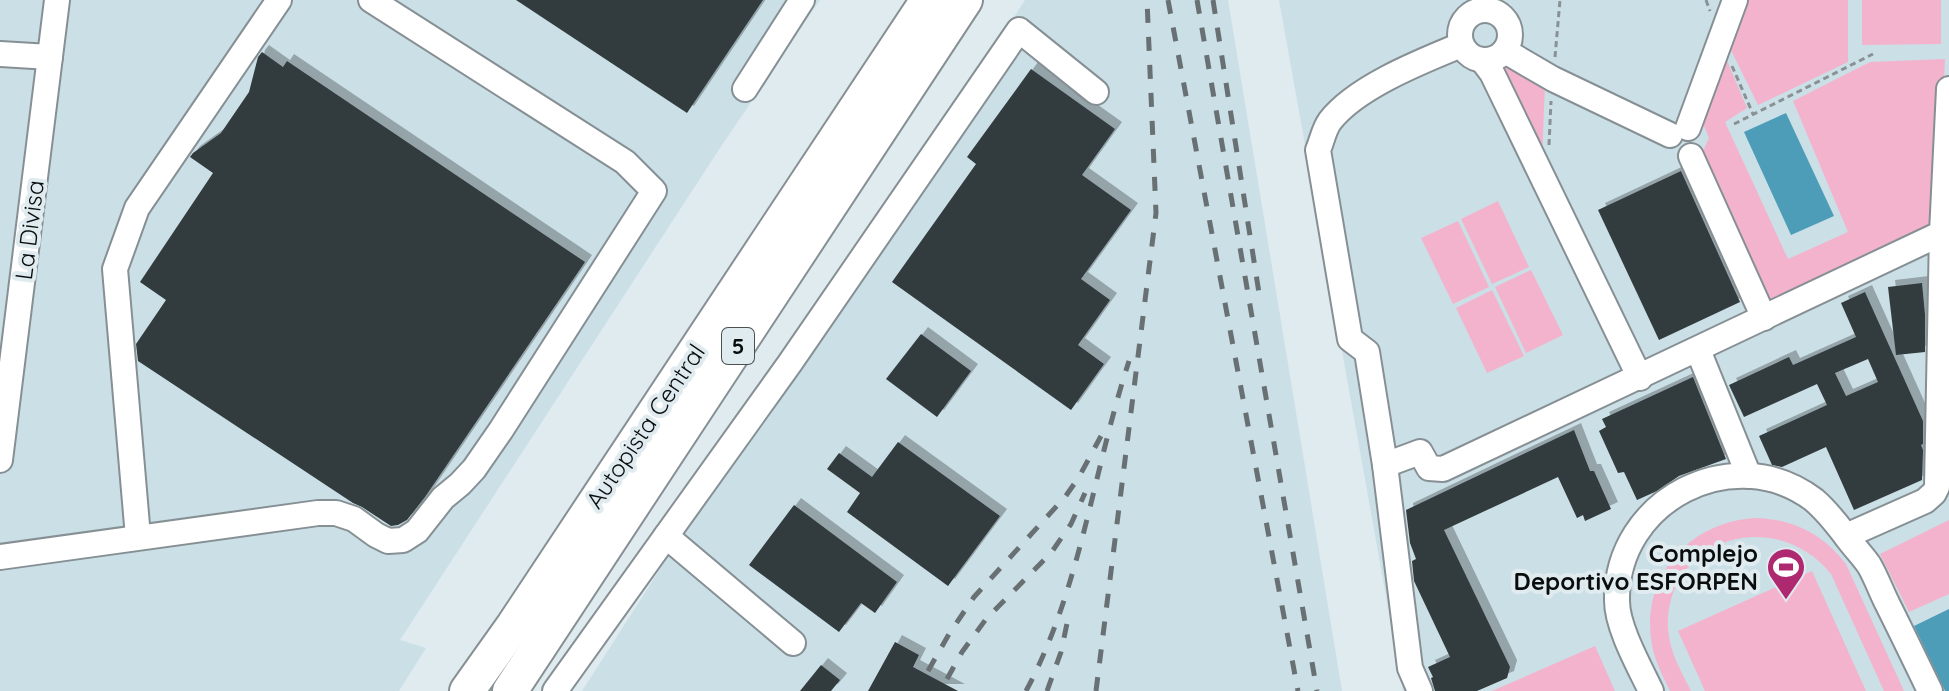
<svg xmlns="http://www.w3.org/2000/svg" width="1949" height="691" font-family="Quicksand,sans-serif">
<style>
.built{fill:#cbdfe6}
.green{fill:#f4b3cc}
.water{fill:#4e9db8}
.building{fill:#313a3d;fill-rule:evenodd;filter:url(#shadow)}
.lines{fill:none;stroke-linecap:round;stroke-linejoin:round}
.minor-casing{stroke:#869094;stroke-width:28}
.highway-casing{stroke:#869094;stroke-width:38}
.path{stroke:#899194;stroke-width:3;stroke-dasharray:6 4;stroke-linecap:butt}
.minor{stroke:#fff;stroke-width:24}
.highway{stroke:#fff;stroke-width:34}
.rail{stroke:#697073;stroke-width:5;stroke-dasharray:14 14;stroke-linecap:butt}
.labels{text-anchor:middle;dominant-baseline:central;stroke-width:8;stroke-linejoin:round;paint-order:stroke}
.shield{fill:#e0ebf0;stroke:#4a5052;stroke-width:2}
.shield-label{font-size:22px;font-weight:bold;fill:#090d0e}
.street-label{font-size:24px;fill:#090d0e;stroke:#e0ebf0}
.poi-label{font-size:24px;font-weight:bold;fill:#090d0e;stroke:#e0ebf0;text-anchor:end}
</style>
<defs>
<filter id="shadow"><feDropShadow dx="7" dy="-7" stdDeviation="0" flood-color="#0004"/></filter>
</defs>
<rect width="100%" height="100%" fill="#e0ebf0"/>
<g class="built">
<polygon points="0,0 820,0 718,151 400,640 426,648 399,691 0,691"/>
<polygon points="1025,0 1228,0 1342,691 582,691"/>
<polygon points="1279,0 1949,0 1949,691 1403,691"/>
</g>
<g class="green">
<polygon points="1742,0 1848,0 1848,62 1758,105 1728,44"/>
<polygon points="1862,0 1941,0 1941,44 1862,45"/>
<polygon points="1725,56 1747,108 1725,122 1788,259 1848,232 1793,101 1870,62 1945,59 1937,221 1783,296 1774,300 1765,299 1700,158 1709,138 1701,119"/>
<polygon points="1504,62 1545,82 1542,161 1499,66"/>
<polygon points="1498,201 1529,267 1492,284 1461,219"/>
<polygon points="1458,221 1489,287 1453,304 1421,238"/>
<polygon points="1531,270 1563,335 1526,353 1495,287"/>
<polygon points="1492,290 1524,356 1487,373 1456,308"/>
<path d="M 1755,518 C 1794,519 1823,534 1846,564 L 1904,691 L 1884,691 L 1831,574 C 1776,505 1665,538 1668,628 C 1669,651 1681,671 1691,691 L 1670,691 C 1662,674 1653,658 1651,639 C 1643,573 1691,522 1755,518 Z"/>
<polygon points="1949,520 1949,594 1909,612 1880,554"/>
<polygon points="1812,571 1866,691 1705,691 1678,631"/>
<polygon points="1595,646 1615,691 1492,691"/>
</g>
<g class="water">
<polygon points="1786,113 1834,216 1791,235 1744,132"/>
<polygon points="1949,609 1949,691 1945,691 1914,626"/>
</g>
<g class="building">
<polygon points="516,0 763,0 687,113"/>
<polygon points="262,52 283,67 287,61 585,262 425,497 407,520 398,525 391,526 362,507 353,503 138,361 136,344 166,300 140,282 213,173 190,157 193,153 221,133 249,92 258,57"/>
<polygon points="1031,69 1115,129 1082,175 1131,210 1081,279 1110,300 1078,345 1104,364 1071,410 892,282 976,164 967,157"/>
<polygon points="1681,171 1740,302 1659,340 1598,210"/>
<polygon points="1922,283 1925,315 1925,352 1896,355 1888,287"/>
<path d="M 1865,292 L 1923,421 L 1923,444 L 1921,445 L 1923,450 L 1922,480 L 1854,510 L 1826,447 L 1782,467 L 1772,465 L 1759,436 L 1827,405 L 1817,384 L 1744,417 L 1729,385 L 1789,357 L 1793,365 L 1856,337 L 1841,303 ZM 1868,359 L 1878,382 L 1846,396 L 1835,373 Z"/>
<polygon points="921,334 971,371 937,417 886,379"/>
<polygon points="1693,377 1726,459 1679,476 1657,491 1637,500 1624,472 1618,473 1599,431 1606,427 1602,419"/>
<polygon points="1574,430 1590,471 1594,471 1611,509 1585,521 1583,515 1577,518 1558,477 1444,530 1510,667 1507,678 1477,691 1435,691 1431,678 1433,677 1428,667 1450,657 1414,581 1412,561 1416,559 1410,543 1406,510"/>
<polygon points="898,442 1000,516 948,586 847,512 860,493 827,469 839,453 872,477"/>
<polygon points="794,505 897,582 875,613 861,603 839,632 749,565"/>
<polygon points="895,642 919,655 913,667 958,691 868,691"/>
<polygon points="821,665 840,680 831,691 800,691"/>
</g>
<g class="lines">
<defs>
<g id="minor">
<circle cx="1485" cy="35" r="25"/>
<path d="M 1461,45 C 1422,61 1356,87 1330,121 C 1324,129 1322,141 1318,150 L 1350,339 L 1367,352 L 1385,465 L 1420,452 L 1429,468 L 1443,469 L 1942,233"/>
<polyline points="1505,51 1553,79 1670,135"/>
<polyline points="0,54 50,57"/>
<polyline points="1483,61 1492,73 1640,378"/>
<polyline points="745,89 802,0"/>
<polyline points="1688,128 1735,0"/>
<polyline points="1691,156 1764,318"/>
<polyline points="1698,350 1749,476"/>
<polyline points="0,460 57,0"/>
<polyline points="1385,465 1410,668 1420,691"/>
<polyline points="666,536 793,643"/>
<polyline points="1846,536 1925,501 1934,493 1937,487 1942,233 1949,89"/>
<polyline points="138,537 115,269 137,208 279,0"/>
<polyline points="0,557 318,513 336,513 354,519 376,535 388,541 403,540 417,531 443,498 460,484 474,469 501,430 654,191 625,162 371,0"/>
<polyline points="555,691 790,363 1019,30 1096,92"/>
<path d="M 1651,691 C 1639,666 1617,627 1617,601 C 1615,500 1734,439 1814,500 C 1827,511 1836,523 1846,536 C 1853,546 1862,555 1869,565 C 1876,577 1881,591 1887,603 C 1902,633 1916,662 1930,691"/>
</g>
<g id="highway">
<polyline points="467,691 514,625 928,0"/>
<polyline points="510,691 965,0"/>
</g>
</defs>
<use href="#minor" class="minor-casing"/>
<use href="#highway" class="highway-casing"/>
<g class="path">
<polyline points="1706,0 1710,11"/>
<polyline points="1555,57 1560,0"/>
<polyline points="1732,66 1753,114"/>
<polyline points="1734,124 1873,54"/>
<polyline points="1549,145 1551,101"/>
</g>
<use href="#minor" class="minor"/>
<use href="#highway" class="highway"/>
<g class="rail">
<polyline points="1168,0 1298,691"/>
<polyline points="1197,0 1317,691"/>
<polyline points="1213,0 1259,293"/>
<polyline points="928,671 949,634 974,597 1065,497 1079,477 1101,436"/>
<polyline points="947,679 962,652 986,619 1051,553 1071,524 1085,493"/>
<path d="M 1026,691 C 1081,588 1093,471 1129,361"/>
<polyline points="1047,691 1061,652 1069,614"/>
<polyline points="1096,691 1156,213 1147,0"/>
</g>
</g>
<defs>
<symbol id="stadium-pin" viewBox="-11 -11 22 30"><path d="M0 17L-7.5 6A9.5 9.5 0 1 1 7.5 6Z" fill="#af2970" stroke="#e0ebf0"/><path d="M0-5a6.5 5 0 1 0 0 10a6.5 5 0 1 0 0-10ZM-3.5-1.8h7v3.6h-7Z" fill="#fff"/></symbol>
</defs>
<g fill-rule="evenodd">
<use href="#stadium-pin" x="1764" y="545" width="44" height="60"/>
</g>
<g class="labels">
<rect class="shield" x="722" y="328" width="32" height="36" rx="6"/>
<g class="shield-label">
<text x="738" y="346">5</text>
</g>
<g class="street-label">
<text transform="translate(29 230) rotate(-83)">La Divisa</text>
<text transform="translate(645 426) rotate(-56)">Autopista Central</text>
</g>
<g class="poi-label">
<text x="1758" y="553">Complejo<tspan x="1758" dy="28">Deportivo ESFORPEN</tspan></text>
</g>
</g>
</svg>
